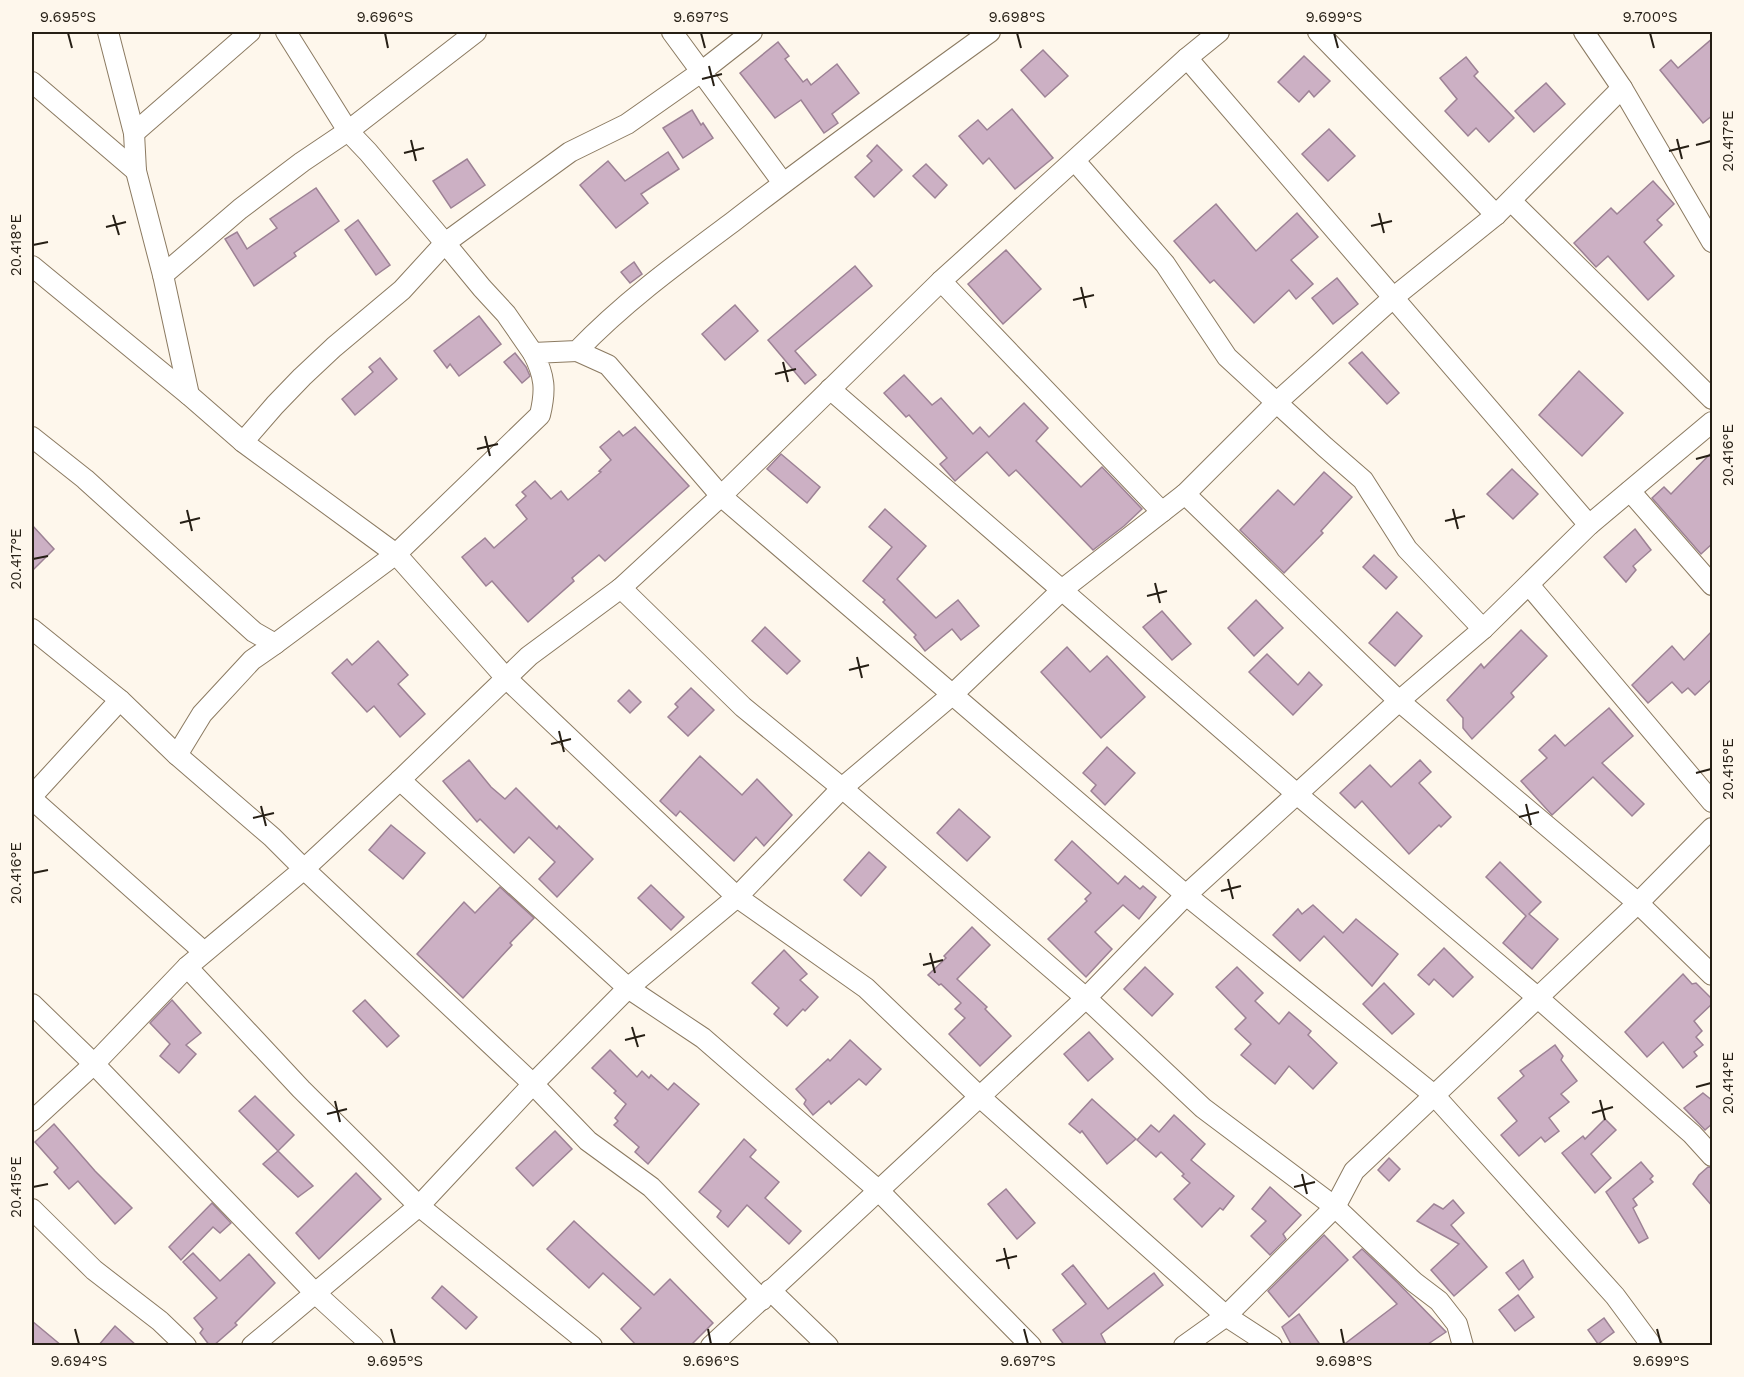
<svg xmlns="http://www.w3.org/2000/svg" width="1744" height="1377" font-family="'Work Sans',sans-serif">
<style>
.building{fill:#ccb0c4;stroke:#9d8295;stroke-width:1.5}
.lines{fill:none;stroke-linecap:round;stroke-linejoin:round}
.minor-casing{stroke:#8b7a61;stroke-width:22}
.minor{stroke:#fff;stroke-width:20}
.ticks{fill:none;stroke:#261f15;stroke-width:2}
.neatline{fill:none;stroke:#261f15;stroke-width:2}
.ticks-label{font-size:15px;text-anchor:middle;fill:#261f15}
</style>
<rect width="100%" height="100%" fill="#fef7ec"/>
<g class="building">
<polygon points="1713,38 1713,115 1703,123 1660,70 1671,60 1678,68"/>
<polygon points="778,42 789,56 785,59 803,82 807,79 811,85 837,64 859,93 832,114 838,123 824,133 801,100 775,118 740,73"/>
<polygon points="1043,50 1068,76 1045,97 1021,70"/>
<polygon points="1304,56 1330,81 1314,97 1309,91 1299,102 1278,82"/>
<polygon points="1466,57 1478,72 1474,76 1514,118 1489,142 1476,128 1468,136 1445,111 1457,99 1440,78"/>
<polygon points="1546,83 1565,104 1534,132 1515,111"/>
<polygon points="1012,109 1053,158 1015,189 989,158 983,164 959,136 978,120 987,130"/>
<polygon points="692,110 701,125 703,123 713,138 683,158 663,128"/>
<polygon points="1329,129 1355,156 1328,181 1302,154"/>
<polygon points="877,145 902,170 874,197 855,177 872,161 867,156"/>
<polygon points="668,152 679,169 641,194 648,203 616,228 580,185 608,161 625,181"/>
<polygon points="467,159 485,185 451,208 433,181"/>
<polygon points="926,164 947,185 935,198 913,176"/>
<polygon points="1653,181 1674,204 1657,220 1662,225 1644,242 1674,276 1648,300 1608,256 1596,267 1574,243 1611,208 1617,214"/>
<polygon points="316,188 339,221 294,253 296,256 254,286 225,239 237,232 247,249 277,228 270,219"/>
<polygon points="1216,204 1256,251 1297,213 1318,237 1291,260 1313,284 1296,299 1289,290 1254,323 1214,280 1210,283 1174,241"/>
<polygon points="358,220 390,265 376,275 345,230"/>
<polygon points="1006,250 1041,289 1003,324 968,284"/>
<polygon points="634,262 642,274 630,283 621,272"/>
<polygon points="855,266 872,286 795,351 816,375 805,384 768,340"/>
<polygon points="1337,278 1358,304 1333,324 1312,298"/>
<polygon points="735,305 758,331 725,360 702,334"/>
<polygon points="479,316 501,344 459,376 450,364 447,368 434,351"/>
<polygon points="1362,352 1399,393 1387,404 1349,363"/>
<polygon points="515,353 526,367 530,376 522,383 504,362"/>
<polygon points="380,358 397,379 355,415 342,399 373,372 369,367"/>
<polygon points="1579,371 1623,413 1582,456 1539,415"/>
<polygon points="904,375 932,405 941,398 973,434 980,427 989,437 1024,403 1048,428 1036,441 1081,487 1102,467 1142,509 1124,526 1093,550 1016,470 1009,476 987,452 955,481 940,464 947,458 909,415 906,417 884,393"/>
<polygon points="635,427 689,486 605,561 599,555 572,578 574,581 528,622 492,581 486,586 462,557 485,538 494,548 527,519 516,505 526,496 522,492 535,481 551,499 561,491 568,500 601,472 599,471 611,460 600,447 619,431 623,436"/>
<polygon points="1713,451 1713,543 1701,554 1652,498 1664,487 1671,494"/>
<polygon points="781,454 820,487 807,503 767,469"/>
<polygon points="1512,469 1538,494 1513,519 1487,494"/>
<polygon points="1324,472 1352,497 1321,531 1323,533 1284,573 1240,530 1278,490 1294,505"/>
<polygon points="885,509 926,546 897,579 936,618 958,600 979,626 961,640 952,629 925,651 914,637 916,635 883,602 885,600 863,581 892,547 869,527"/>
<polygon points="32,525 54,549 32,571"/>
<polygon points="1635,529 1651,550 1633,566 1636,570 1626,582 1604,557"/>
<polygon points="1374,555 1397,577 1386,589 1363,567"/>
<polygon points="1256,600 1283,628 1254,656 1228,628"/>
<polygon points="1162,611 1191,644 1172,660 1143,627"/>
<polygon points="1397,612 1422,636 1395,666 1369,643"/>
<polygon points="765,627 800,661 787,674 752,641"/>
<polygon points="1521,630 1547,656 1511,693 1514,697 1472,739 1463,728 1463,718 1447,700 1481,664 1484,668"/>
<polygon points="1713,630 1713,678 1695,695 1688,688 1682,693 1672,682 1648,703 1632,685 1672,646 1684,660"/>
<polygon points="378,641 408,675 398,684 425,714 400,737 374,706 367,712 332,673 347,659 352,665"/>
<polygon points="1067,647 1090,672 1107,656 1145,697 1101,738 1041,672"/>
<polygon points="1267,654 1298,685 1309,672 1322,685 1293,715 1249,672"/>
<polygon points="691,688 714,710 688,736 668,717 678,707 675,704"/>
<polygon points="629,690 641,702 630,713 618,701"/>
<polygon points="1609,708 1633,736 1602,763 1644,804 1632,816 1593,777 1552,815 1521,781 1547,758 1539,750 1555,735 1565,746"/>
<polygon points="1107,747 1135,773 1105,805 1091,791 1096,785 1083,773"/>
<polygon points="700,756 742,795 757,779 792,815 764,846 756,837 734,861 680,811 676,816 660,801"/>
<polygon points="469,760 491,787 505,799 516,788 557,829 559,826 593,859 557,897 539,879 555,862 529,837 514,853 480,819 477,822 443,781"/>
<polygon points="1420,760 1431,772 1419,783 1451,817 1441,827 1439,825 1409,854 1362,801 1355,808 1340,793 1370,765 1391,787"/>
<polygon points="959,809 990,837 967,861 937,833"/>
<polygon points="391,825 425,853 403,879 369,850"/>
<polygon points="1072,841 1118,884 1125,876 1140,889 1143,886 1156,897 1139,919 1123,905 1095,932 1112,949 1086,977 1048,939 1087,901 1085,899 1091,893 1055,860"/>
<polygon points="869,852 886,867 861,896 844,880"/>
<polygon points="1500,862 1541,902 1529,914 1558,939 1532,969 1503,943 1526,916 1486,877"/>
<polygon points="651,885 684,917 671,930 638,898"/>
<polygon points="500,887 534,918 510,943 512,945 463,998 417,954 464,902 475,913"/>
<polygon points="1313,905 1343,933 1356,919 1398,954 1372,986 1324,936 1300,961 1273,935 1298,909 1302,914"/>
<polygon points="972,927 990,945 957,979 987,1007 985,1009 1011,1036 980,1066 949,1034 965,1018 955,1009 961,1003 941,984 939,985 928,975 946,958 944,956"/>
<polygon points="1444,948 1473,977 1453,997 1434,979 1429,985 1418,975"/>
<polygon points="784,950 807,974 800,980 818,997 805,1011 803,1009 787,1026 774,1014 779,1008 752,983"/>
<polygon points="1145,967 1173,994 1152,1016 1124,989"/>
<polygon points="1237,967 1263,993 1255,1001 1279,1024 1289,1012 1311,1031 1308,1035 1337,1063 1313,1089 1289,1066 1275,1084 1241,1055 1251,1044 1235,1029 1246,1018 1216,987"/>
<polygon points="1683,974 1692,984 1696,983 1713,1000 1713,1003 1694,1021 1702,1031 1696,1037 1703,1045 1694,1052 1697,1056 1683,1068 1663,1042 1647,1057 1625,1032"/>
<polygon points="1384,983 1414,1014 1392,1034 1363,1004"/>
<polygon points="172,1000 201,1033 186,1045 196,1054 179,1073 160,1056 170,1044 150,1023"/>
<polygon points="365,1000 399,1036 387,1047 353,1011"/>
<polygon points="1089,1032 1113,1059 1088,1081 1064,1054"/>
<polygon points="850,1040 881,1069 866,1085 859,1079 831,1104 829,1101 813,1115 804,1104 806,1100 796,1089 828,1059 830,1061"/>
<polygon points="1555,1045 1563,1056 1561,1060 1577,1081 1561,1094 1569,1102 1549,1118 1559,1131 1545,1142 1541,1137 1519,1156 1501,1135 1517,1121 1498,1098 1524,1076 1520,1071"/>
<polygon points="610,1050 637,1077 642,1071 649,1078 651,1075 668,1090 674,1083 699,1104 648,1164 635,1152 639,1147 614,1125 618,1121 615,1118 626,1104 614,1093 616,1091 592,1068"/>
<polygon points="1703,1093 1713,1101 1713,1123 1705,1130 1684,1108"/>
<polygon points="255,1096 294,1135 278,1151 239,1111"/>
<polygon points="1092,1099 1136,1139 1107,1164 1082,1131 1080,1133 1069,1124"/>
<polygon points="1174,1115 1205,1144 1191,1160 1234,1196 1223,1210 1220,1208 1202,1227 1174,1199 1190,1183 1182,1176 1184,1174 1161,1152 1156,1157 1137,1140 1151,1125 1159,1132"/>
<polygon points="1605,1119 1616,1130 1591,1154 1611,1178 1595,1193 1562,1153 1583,1136 1585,1139"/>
<polygon points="54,1124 95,1171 132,1208 115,1224 78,1181 69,1189 54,1172 58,1168 35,1142"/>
<polygon points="555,1131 572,1149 533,1186 516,1168"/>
<polygon points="744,1139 756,1150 750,1157 779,1182 765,1198 801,1231 789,1244 747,1205 728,1227 717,1217 721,1211 699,1192"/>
<polygon points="278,1151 313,1186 298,1197 263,1164"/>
<polygon points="1389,1158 1400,1169 1389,1181 1378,1170"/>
<polygon points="1641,1162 1653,1176 1650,1179 1653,1182 1633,1199 1637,1205 1633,1208 1648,1238 1639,1243 1606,1192"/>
<polygon points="1708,1167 1713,1168 1713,1207 1693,1184 1699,1175"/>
<polygon points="356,1173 381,1199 319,1259 296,1233"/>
<polygon points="1270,1187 1301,1215 1283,1234 1286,1239 1270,1255 1251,1236 1266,1221 1252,1209"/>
<polygon points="1006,1189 1035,1223 1017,1239 988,1204"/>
<polygon points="1453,1200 1464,1213 1451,1225 1487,1267 1454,1296 1431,1270 1459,1244 1417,1221 1434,1204 1443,1209"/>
<polygon points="212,1203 231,1223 220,1233 213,1227 181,1260 169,1247"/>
<polygon points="574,1221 654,1295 670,1279 713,1323 690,1346 637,1346 621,1329 641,1308 603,1273 589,1288 547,1249"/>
<polygon points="1324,1235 1348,1260 1289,1317 1268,1291"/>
<polygon points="1362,1249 1398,1283 1446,1332 1425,1346 1342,1346 1397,1304 1353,1257"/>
<polygon points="193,1253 220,1281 249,1254 275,1283 235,1323 237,1325 213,1346 210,1346 200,1333 203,1329 194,1318 217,1298 183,1262"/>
<polygon points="1523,1260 1533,1277 1519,1290 1506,1273"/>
<polygon points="1073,1265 1108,1309 1154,1273 1163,1285 1101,1334 1107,1346 1065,1346 1053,1330 1086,1304 1062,1274"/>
<polygon points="442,1286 477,1317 466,1329 432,1298"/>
<polygon points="1518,1295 1534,1317 1515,1331 1499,1310"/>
<polygon points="1299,1314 1321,1346 1292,1346 1282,1327"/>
<polygon points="1604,1318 1614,1332 1598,1344 1588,1330"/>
<polygon points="32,1321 62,1346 32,1346"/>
<polygon points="115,1326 137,1346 98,1346"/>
</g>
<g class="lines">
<defs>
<g id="minor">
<polyline points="108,32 134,133 136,171 163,275 189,395"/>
<polyline points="286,32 348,131 368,152 445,243 570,152 627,124 701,72 752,32"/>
<polyline points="672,32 783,183"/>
<polyline points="1318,32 1496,215"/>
<polyline points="1584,32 1622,88 1712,242"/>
<polyline points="1187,58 1219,32"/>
<polyline points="32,82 136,171"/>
<polyline points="134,133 250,32"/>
<polyline points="1075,161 1165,264 1227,357 1325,447 1363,480 1407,549 1483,629"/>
<polyline points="1511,201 1712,399"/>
<polyline points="32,266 189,395 243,442 396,554 506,678 737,897 866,988 980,1097 1226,1316 1272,1346"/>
<polyline points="163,275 240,209 302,162 348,131 476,32"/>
<polyline points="941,281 1162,512"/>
<polyline points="577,351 608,365 721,496 1186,895 1434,1095 1615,1296 1652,1346"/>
<polyline points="830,389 1298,795 1537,997 1692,1134 1712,1156"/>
<polyline points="32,437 85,479 254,632 275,644 252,660 202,714 177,755"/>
<polyline points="243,442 275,405 302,377 334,347 402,290 445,243 482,288 506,314 533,353"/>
<polyline points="1630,491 1712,585"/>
<polyline points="1185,494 1399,701 1638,903 1712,975"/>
<polyline points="1529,585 1712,802"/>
<polyline points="621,588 743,707 842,788 1086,998 1203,1108 1335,1207 1414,1282 1439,1301 1457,1324 1463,1346"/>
<polyline points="32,629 120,700 177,755 272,837 304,869 187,967 94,1064 32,1121"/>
<path d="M 275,644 L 396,554 L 540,415 C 546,390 545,376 533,353 L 577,351 C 624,302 679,262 734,221 C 818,156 904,94 990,32"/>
<polyline points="400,780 628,988 703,1038 878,1190 1031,1346"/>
<polyline points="32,796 120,700"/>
<polyline points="32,799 204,952"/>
<polyline points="187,967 301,1089 419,1206 592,1346"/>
<polyline points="32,1004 94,1064 314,1292 373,1346"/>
<polyline points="32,1209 94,1270 160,1321 186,1346"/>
<polyline points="770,1290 828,1346"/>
<polyline points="762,1300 651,1187 588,1141 533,1084 304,869 400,780 529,656 621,588 721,496 941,281 1187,58 1589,525"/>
<polyline points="252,1346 419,1206 533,1084 628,988 737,897 842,788 953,694 1063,589 1185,494 1277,402 1394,297 1496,215 1622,88"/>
<polyline points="711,1346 1086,998 1186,895 1399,701 1483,629 1589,525 1712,422"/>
<polyline points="1184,1346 1226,1316 1335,1207 1354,1171 1638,903 1712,828"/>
</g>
</defs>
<use href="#minor" class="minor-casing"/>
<use href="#minor" class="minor"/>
</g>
<path class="ticks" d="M 68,33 L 72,48M 385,33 L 388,48M 701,33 L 705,48M 1017,33 L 1021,48M 1334,33 L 1338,48M 1650,33 L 1654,48M 709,66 L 714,86M 702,79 L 722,74M 1677,139 L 1682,159M 411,140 L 416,161M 1696,145 L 1711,141M 1669,151 L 1689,146M 404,153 L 424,148M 1379,213 L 1384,233M 113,215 L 119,235M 1371,226 L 1392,221M 106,227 L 126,222M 33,245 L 48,242M 1081,287 L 1086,308M 1073,300 L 1094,295M 783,362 L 788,382M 775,374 L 796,369M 485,436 L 490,456M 477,449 L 498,444M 1696,459 L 1711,455M 1453,509 L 1458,529M 187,510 L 192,531M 1445,521 L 1465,516M 180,523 L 200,518M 33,559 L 48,556M 1155,583 L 1160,603M 1147,596 L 1167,591M 857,657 L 862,678M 849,670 L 869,665M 559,731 L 564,752M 551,744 L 571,739M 1696,773 L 1711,769M 1526,804 L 1531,825M 261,806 L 266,826M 1519,817 L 1539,812M 253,818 L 274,813M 33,873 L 48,870M 1228,879 L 1233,899M 1221,891 L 1241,886M 930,953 L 935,973M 923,965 L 943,960M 632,1027 L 638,1047M 625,1040 L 645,1035M 1696,1087 L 1711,1083M 1600,1100 L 1605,1120M 335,1101 L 340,1122M 1592,1113 L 1613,1107M 327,1114 L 347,1109M 1302,1174 L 1307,1194M 33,1187 L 48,1184M 1294,1187 L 1315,1182M 1004,1248 L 1009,1269M 996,1261 L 1017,1256M 75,1329 L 79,1344M 391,1329 L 395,1344M 708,1329 L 711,1344M 1024,1329 L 1028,1344M 1341,1329 L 1344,1344M 1657,1329 L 1661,1344"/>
<rect width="1744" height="1377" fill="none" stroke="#fef7ec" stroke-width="66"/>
<rect x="33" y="33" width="1678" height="1311" class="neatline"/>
<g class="ticks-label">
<text x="68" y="22">9.695°S</text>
<text x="385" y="22">9.696°S</text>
<text x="701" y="22">9.697°S</text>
<text x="1017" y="22">9.698°S</text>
<text x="1334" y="22">9.699°S</text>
<text x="1650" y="22">9.700°S</text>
<text transform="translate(1728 141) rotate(-90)" y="5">20.417°E</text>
<text transform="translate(16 245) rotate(-90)" y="5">20.418°E</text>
<text transform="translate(1728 455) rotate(-90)" y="5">20.416°E</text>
<text transform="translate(16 559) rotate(-90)" y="5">20.417°E</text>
<text transform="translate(1728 769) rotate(-90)" y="5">20.415°E</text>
<text transform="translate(16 873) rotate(-90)" y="5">20.416°E</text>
<text transform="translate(1728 1083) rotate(-90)" y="5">20.414°E</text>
<text transform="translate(16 1187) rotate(-90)" y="5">20.415°E</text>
<text x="79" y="1366">9.694°S</text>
<text x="395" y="1366">9.695°S</text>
<text x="711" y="1366">9.696°S</text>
<text x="1028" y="1366">9.697°S</text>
<text x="1344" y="1366">9.698°S</text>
<text x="1661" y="1366">9.699°S</text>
</g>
</svg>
